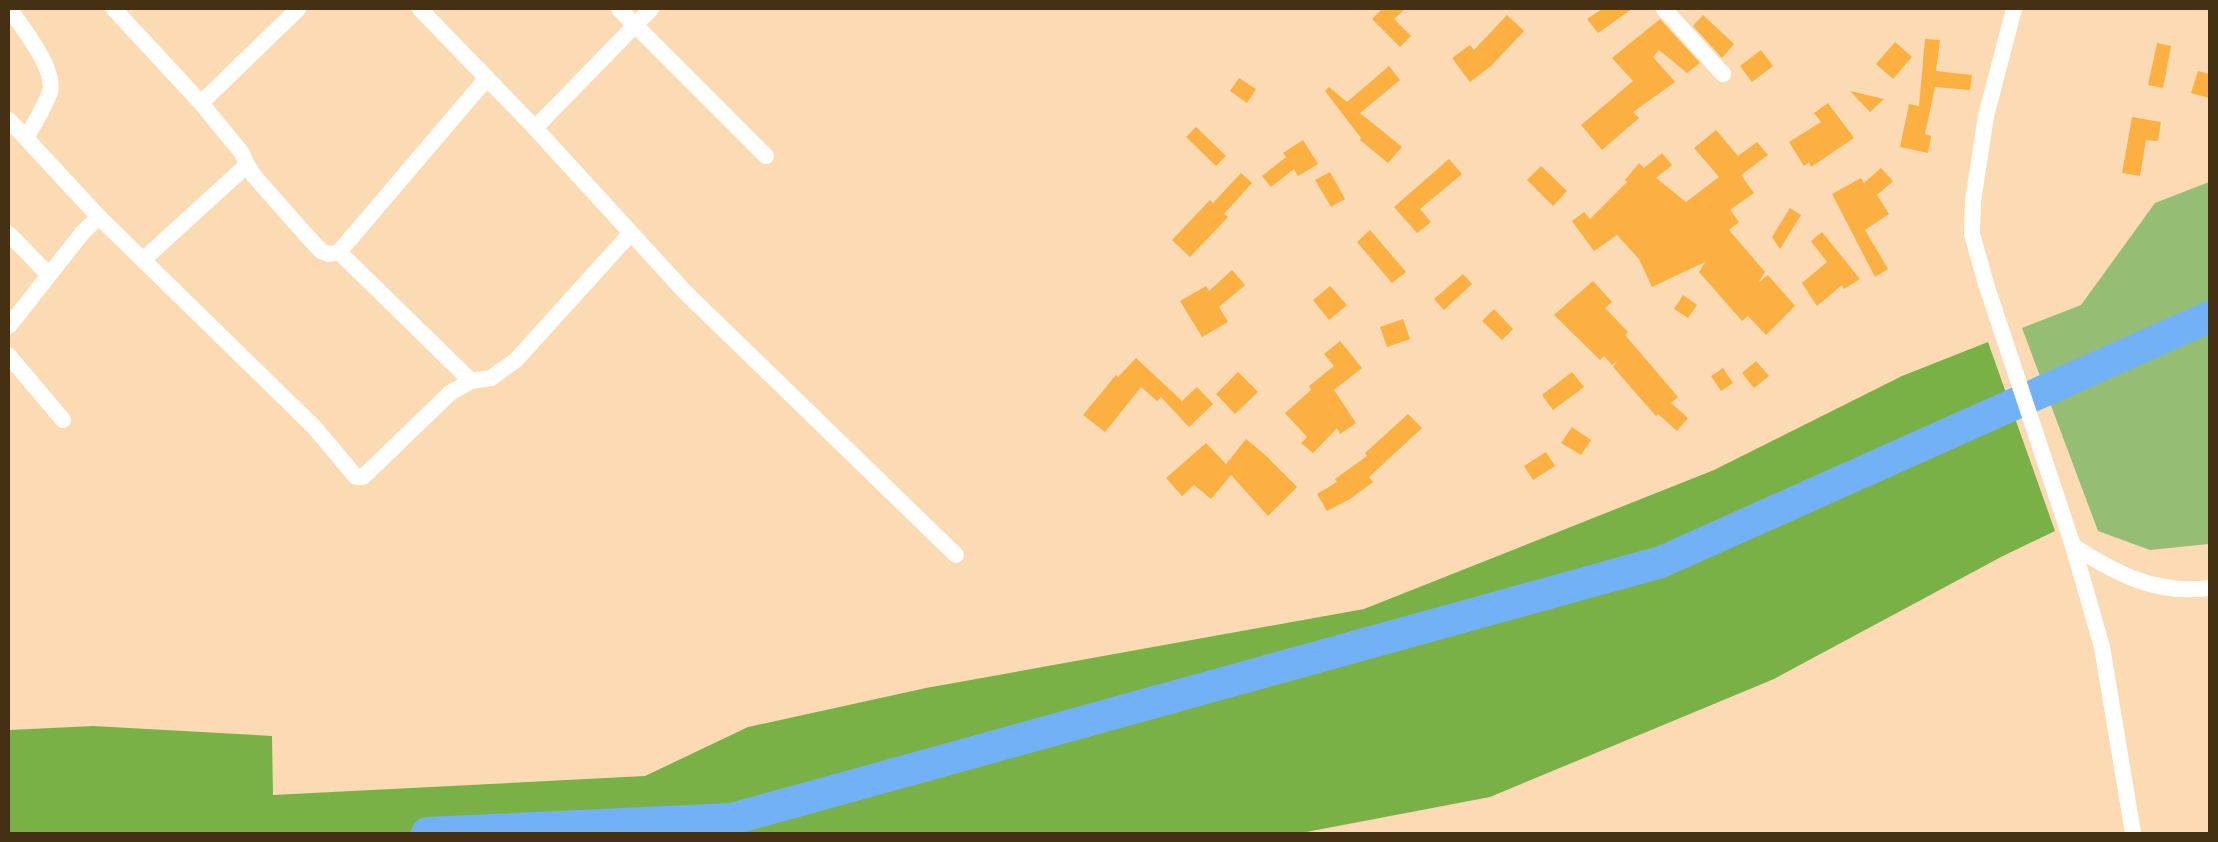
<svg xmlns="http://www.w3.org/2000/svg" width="2218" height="842" font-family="'PT Serif',serif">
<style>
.green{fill:#95be74}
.forest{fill:#7ab147}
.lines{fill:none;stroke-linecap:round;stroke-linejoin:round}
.river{stroke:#73b1f7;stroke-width:32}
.building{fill:#fdb042}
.minor{stroke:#fff;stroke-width:16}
</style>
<rect width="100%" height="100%" fill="#fcdbb4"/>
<polygon class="green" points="2209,182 2209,544 2150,550 2098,531 2022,328 2081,305 2155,203"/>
<polygon class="forest" points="1988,342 2055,531 2001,557 1774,679 1490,797 1301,833 9,833 9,730 93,726 272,736 273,795 645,776 748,727 926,688 1364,609 1714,470 1902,376"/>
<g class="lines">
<polyline class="river" points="427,833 732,819 1661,562 2209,317"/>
</g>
<g class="building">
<polygon points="1382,9 1405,9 1394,19 1411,36 1400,47 1372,19"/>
<polygon points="1602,9 1632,9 1598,33 1587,19"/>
<polygon points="1507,15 1524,31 1491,66 1470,82 1452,58 1470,45 1474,50"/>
<polygon points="1703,15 1734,44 1722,58 1693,26"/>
<polygon points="1660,19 1700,63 1687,73 1659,50 1653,57 1675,82 1633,112 1639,118 1602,150 1581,125 1633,81 1612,58"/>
<polygon points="1925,39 1940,40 1936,71 1972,75 1970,90 1935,87 1925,134 1931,136 1928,153 1900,147 1909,104 1919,106"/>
<polygon points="1895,42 1912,57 1893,79 1876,64"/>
<polygon points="2157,43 2171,46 2163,88 2148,85"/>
<polygon points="1761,50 1773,66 1752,82 1740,66"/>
<polygon points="1389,66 1400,80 1360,113 1402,147 1388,163 1360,140 1361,138 1325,91 1329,87 1347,102"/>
<polygon points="2198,71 2209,74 2209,98 2191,93"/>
<polygon points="1239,78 1256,89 1247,103 1230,91"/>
<polygon points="1850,91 1884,99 1870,112"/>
<polygon points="1828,103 1854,138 1811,167 1809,162 1804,166 1789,142 1821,122 1814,113"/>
<polygon points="2132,117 2161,122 2158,141 2146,140 2140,176 2122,173"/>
<polygon points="1196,127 1226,156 1216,166 1186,137"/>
<polygon points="1716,130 1738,156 1757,142 1768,155 1741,175 1754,193 1730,210 1739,222 1729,230 1765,272 1758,283 1768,275 1795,306 1766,335 1748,316 1742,321 1699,272 1705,262 1652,287 1639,259 1617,235 1594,251 1572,221 1584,212 1590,219 1627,182 1625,180 1639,163 1644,168 1662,153 1672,165 1656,178 1686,202 1719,177 1694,148"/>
<polygon points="1303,140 1318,164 1298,176 1294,169 1271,187 1262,176 1286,157 1283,153"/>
<polygon points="1449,159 1462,174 1420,209 1431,222 1417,233 1394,207"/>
<polygon points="1541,166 1567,191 1553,206 1527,180"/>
<polygon points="1881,168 1893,181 1877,195 1889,214 1865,230 1888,269 1875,277 1832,194 1861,178 1864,183"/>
<polygon points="1330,172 1345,199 1331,207 1315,180"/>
<polygon points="1241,173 1252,183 1224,214 1228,217 1190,257 1172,240 1210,200 1213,203"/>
<polygon points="1790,208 1801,215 1780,249 1772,237"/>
<polygon points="1370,230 1406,272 1392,283 1357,242"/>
<polygon points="1822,232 1860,279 1844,289 1842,285 1817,306 1802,283 1827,262 1811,241"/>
<polygon points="1232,270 1245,285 1219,307 1228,322 1202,337 1180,301 1206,286 1209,291"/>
<polygon points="1463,274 1472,284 1444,310 1434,299"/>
<polygon points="1593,281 1612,302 1605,308 1628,332 1625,335 1678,397 1671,403 1688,418 1677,431 1658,414 1656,416 1613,367 1617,361 1612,365 1604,356 1600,360 1554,315"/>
<polygon points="1330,286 1347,305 1329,320 1313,300"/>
<polygon points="1683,295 1697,305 1688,318 1674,309"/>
<polygon points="1494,309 1513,329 1502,340 1482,321"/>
<polygon points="1403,319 1410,339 1387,347 1380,327"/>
<polygon points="1340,341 1362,368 1334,390 1356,423 1340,434 1337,428 1313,453 1301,443 1307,437 1285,413 1311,390 1309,386 1334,366 1324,354"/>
<polygon points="1136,358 1182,401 1197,387 1213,404 1189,427 1161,397 1157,401 1141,387 1105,432 1083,415 1116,375 1118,377"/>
<polygon points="1756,361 1769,376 1754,388 1742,373"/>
<polygon points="1723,368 1733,383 1721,391 1711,376"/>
<polygon points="1238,372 1258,392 1235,414 1216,394"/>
<polygon points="1572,372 1584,387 1553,410 1542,395"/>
<polygon points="1408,414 1422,428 1369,477 1373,482 1350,499 1327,511 1317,494 1337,482 1335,479 1367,456 1365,453"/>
<polygon points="1572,427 1591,440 1581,455 1561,443"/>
<polygon points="1246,439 1264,454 1297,487 1268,516 1231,475 1211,499 1194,485 1182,496 1166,478 1206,443 1226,464"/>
<polygon points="1546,452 1555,466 1533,480 1524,466"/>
</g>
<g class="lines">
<g class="minor">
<path d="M 10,9 C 22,28 56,68 50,92 C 45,107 34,123 27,137"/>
<polyline points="114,9 201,103 242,153 247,165 255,177 307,236 321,251 329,254 339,252 487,78"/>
<polyline points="420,9 535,128 685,292 956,555"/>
<polyline points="619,9 766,156"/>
<polyline points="1664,9 1723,74"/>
<polyline points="2014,9 1986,116 1973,201 1972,234 1986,284 2073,546 2102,647 2133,833"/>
<polyline points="201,103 298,9"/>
<polyline points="9,120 99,217 83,232 9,326"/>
<polyline points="535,128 651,9"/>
<polyline points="99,217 315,428 356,477 363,477 450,393 471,381 491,378 516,360 631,233"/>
<polyline points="9,234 49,275"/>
<polyline points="339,252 471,381"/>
<polyline points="143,260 247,165"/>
<polyline points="9,356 63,420"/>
<path d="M 2073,546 C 2117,574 2156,595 2209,588"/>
</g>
</g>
<rect width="2218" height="842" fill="none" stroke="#453014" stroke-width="20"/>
</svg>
